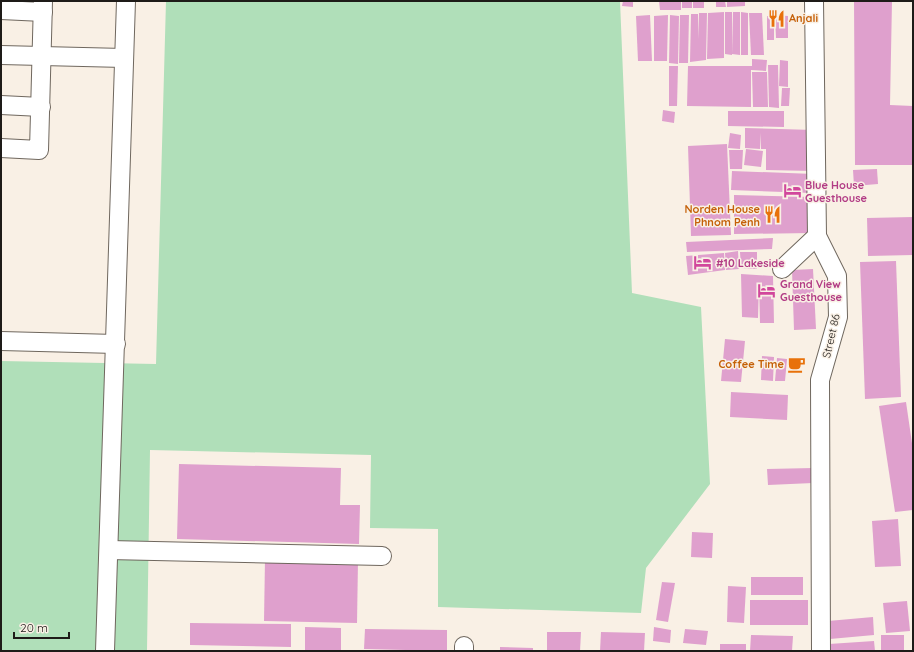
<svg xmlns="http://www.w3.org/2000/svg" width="914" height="652" font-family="Quicksand,sans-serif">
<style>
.green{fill:#b0dfb9}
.building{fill:#dfa0cd}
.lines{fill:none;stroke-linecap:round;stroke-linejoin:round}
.minor-casing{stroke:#6f675e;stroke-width:20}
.minor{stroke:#fff;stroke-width:18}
.labels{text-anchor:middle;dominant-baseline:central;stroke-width:3;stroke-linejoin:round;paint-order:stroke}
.food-label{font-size:11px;font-weight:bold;fill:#c56008;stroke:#f9f0e5;text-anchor:end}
.hotel-label{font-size:11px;font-weight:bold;fill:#b23c85;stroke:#f9f0e5;text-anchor:start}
.street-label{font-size:11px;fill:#1e1b18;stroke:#f9f0e5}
</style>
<rect width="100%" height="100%" fill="#f9f0e5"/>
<polygon class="green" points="166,1 620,1 632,293 701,307 710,484 646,568 641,613 438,607 438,529 370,528 371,455 150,450 147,651 1,651 1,361 156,364"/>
<g class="building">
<polygon points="623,1 633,1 633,7 622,6"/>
<polygon points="659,1 681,1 681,10 660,10"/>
<rect x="682" y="1" width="10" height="7"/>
<rect x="693" y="1" width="11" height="7"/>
<polygon points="716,1 725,1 726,7 716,7"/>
<polygon points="727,1 745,1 745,6 727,7"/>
<polygon points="854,1 892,1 890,105 913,106 913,165 855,165"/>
<polygon points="724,12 724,58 707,59 708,13"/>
<polygon points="725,12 732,12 732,55 725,54"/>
<polygon points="733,12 740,12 740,55 732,54"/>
<polygon points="741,12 748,13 748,55 741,55"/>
<polygon points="699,13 707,13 706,60 690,62 691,14 698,14 699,39"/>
<polygon points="749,13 762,13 764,55 751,55"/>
<polygon points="650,15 652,61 638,61 636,16"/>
<polygon points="668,15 667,61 654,61 654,16"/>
<polygon points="670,15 679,16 678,64 669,63"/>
<polygon points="680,15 689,15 688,63 679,63"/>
<polygon points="775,15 788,16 788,38 776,38"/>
<polygon points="767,16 774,17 774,40 767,40"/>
<polygon points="752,59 767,60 766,71 751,70 751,107 687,106 688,66 752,66"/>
<polygon points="780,60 788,61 788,87 779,86"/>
<polygon points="768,65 778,65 779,108 769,107"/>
<polygon points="669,66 678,66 677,106 669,106"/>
<polygon points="752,72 767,72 768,107 753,107"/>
<polygon points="782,88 790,88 789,106 781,106"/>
<polygon points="663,110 675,112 674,123 662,121"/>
<polygon points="728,111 784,111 784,127 728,126"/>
<polygon points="745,128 814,130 813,171 766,170 766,149 761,149 761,133 760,149 745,148"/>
<polygon points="730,133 741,135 740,149 728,148"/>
<polygon points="727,144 731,235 691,236 688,146"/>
<polygon points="746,149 763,151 761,167 744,165"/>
<polygon points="729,150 743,150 742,169 730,169"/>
<polygon points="877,169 878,184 854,186 853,170"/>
<polygon points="732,171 814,174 812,193 731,190"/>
<polygon points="734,195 813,197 812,233 734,234"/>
<polygon points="913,217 913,255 868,256 867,218"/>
<polygon points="773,238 772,249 687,252 686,242"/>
<polygon points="738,251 739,269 726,270 725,253"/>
<polygon points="740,252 757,252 757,269 741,268"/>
<polygon points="724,253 725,270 688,275 686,256"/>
<polygon points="896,261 901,397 865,399 860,262"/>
<polygon points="813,269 816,329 794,330 792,270"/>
<polygon points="741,274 773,276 774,323 760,323 759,282 758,318 742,317"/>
<polygon points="725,339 745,341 741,382 721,381"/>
<polygon points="762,356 774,357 773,381 761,380"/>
<polygon points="777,358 787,359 785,381 775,381"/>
<polygon points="731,392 788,395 787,420 730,417"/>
<polygon points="906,402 913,450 913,510 895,512 879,406"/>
<polygon points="179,464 341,468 340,505 360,505 359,544 177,539"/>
<polygon points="813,468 813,483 768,485 767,469"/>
<polygon points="898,519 901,566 875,567 872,521"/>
<polygon points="692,532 713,533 712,558 691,557"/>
<polygon points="265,559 358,561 357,623 264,621"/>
<rect x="751" y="577" width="52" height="18"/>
<polygon points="662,582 675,583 668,622 656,620"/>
<polygon points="728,586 746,587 744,623 727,622"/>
<rect x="750" y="600" width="58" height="25"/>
<polygon points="907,601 910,631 886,633 883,603"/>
<polygon points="873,617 874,635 830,639 828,621"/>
<polygon points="190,623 291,624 291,647 190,645"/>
<polygon points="305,627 341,628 341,651 305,651"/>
<polygon points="654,627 671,630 670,643 653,641"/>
<polygon points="365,629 447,630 447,651 364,649"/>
<polygon points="685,629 708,631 706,645 683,643"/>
<polygon points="547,632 581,632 580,651 547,651"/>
<polygon points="601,632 645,633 644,651 600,651"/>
<polygon points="751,635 793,636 792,651 750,651"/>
<rect x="881" y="635" width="23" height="16"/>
<polygon points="874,641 875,651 830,651 829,644"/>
<rect x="720" y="644" width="26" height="7"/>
<polygon points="500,647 533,648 533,651 500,651"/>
</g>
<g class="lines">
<defs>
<g id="minor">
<polyline points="814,1 817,236 837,276 838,317 820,380 821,651"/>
<polyline points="1,10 43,12"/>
<polyline points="1,55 124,58"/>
<polyline points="1,105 41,107"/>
<polyline points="1,148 39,150 43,1"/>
<polyline points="782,269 817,236"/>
<polyline points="1,341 116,344"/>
<polyline points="109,550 382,556"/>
<polyline points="105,651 126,1"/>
<polyline points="464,651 464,646"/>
</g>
</defs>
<use href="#minor" class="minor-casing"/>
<use href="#minor" class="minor"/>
</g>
<defs>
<symbol id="restaurant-bare" viewBox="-9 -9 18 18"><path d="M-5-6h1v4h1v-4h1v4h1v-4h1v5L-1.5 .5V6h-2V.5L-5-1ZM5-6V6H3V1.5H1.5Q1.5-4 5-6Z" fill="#e8710a" stroke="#f9f0e5" stroke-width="2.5" paint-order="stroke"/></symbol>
<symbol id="hotel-bare" viewBox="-9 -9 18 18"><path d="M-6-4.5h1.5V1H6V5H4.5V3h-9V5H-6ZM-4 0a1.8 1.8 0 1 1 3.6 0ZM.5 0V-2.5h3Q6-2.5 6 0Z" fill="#d1479c" stroke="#f9f0e5" stroke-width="2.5" paint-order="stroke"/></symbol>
<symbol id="cafe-bare" viewBox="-9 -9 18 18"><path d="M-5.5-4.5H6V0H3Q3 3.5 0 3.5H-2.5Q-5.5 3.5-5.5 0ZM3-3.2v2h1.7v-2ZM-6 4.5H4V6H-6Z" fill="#e8710a" stroke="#f9f0e5" stroke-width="2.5" paint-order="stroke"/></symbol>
</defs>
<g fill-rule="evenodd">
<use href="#restaurant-bare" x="764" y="6" width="25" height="25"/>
<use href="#hotel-bare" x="780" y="178" width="25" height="25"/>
<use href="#restaurant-bare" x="760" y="202" width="25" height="25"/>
<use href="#hotel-bare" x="690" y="250" width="25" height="25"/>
<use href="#hotel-bare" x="754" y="278" width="25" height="25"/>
<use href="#cafe-bare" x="784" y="352" width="25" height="25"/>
</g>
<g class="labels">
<g class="food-label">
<text x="789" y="18" text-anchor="start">Anjali</text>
<text x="760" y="209">Norden House<tspan x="760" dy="13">Phnom Penh</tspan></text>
<text x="784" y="364">Coffee Time</text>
</g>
<g class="hotel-label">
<text x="805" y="185">Blue House<tspan x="805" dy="13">Guesthouse</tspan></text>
<text x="716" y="263">#10 Lakeside</text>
<text x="780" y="284">Grand View<tspan x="780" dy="13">Guesthouse</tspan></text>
</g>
<g class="street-label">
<text transform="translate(831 336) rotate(-77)">Street 86</text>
</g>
</g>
<rect width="914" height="652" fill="none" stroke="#1e1b18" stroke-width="4"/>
<path d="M14 632v6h55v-6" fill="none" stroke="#1e1b18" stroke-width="2"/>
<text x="20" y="632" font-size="12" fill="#1e1b18" stroke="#f9f0e5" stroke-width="3" paint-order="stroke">20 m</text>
</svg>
